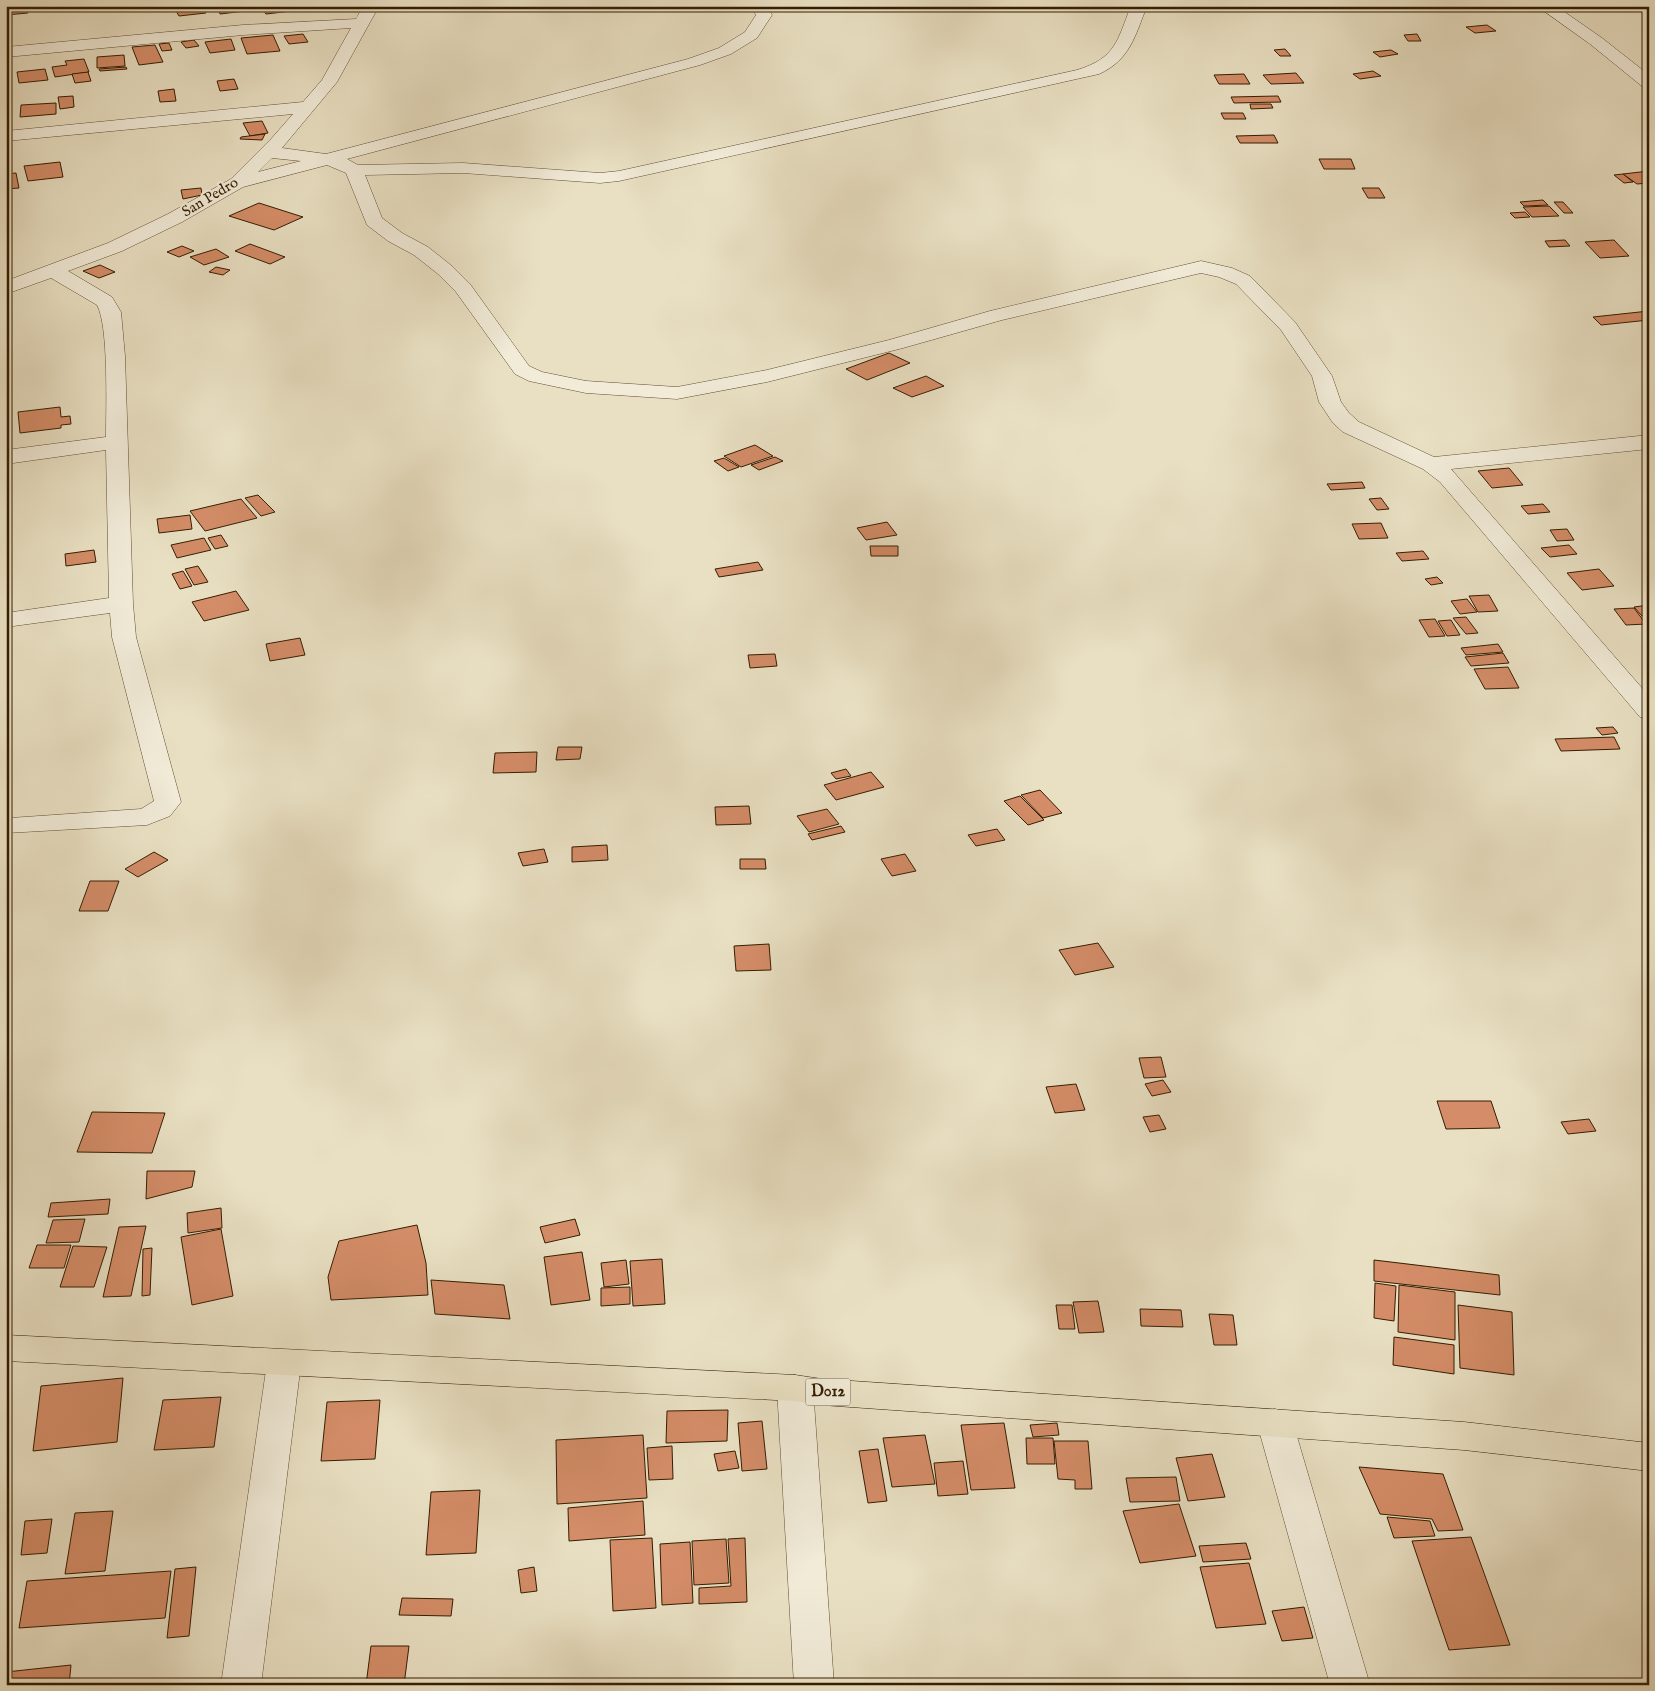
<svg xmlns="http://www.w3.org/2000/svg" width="1655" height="1691" font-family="'IM FELL English',serif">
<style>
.building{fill:#d48d68;stroke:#351d01}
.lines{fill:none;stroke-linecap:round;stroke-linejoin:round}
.minor-casing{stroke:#624e32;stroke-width:1}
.major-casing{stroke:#351d01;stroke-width:1}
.minor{fill:#f1ebd8;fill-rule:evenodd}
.major{fill:#e9e0c3;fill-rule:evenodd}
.labels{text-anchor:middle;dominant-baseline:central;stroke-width:4.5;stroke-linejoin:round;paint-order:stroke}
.far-street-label{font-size:15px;fill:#351d01;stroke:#f1ebd8}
.shield{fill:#f1ebd8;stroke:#6d5b42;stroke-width:1}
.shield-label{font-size:16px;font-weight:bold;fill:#351d01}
</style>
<rect width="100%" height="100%" fill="#e9e0c3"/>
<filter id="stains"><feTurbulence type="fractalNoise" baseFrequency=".004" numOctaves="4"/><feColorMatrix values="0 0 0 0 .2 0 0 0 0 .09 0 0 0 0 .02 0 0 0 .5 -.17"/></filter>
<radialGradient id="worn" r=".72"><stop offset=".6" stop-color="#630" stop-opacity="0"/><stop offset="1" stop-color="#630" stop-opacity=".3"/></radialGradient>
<g class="building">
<polygon points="6,6 27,6 28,13 6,15"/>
<polygon points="173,6 202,6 206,13 179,16"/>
<polygon points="217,6 243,6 245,11 220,14"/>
<polygon points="260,6 288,6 292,11 266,14"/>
<polygon points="1487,25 1496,31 1475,33 1466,27"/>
<polygon points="303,34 308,42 289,44 284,36"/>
<polygon points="1417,34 1421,41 1408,41 1404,35"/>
<polygon points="273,35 280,51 247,54 241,38"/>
<polygon points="231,39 235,50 210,53 205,42"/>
<polygon points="194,40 199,46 186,48 181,42"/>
<polygon points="169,43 172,50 162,51 159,44"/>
<polygon points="155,45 163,62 139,65 132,47"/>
<polygon points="1285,49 1291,56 1280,56 1274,50"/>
<polygon points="1391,50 1398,54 1380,57 1373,52"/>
<polygon points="124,55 125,66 97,68 97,57"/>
<polygon points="84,59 89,72 55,77 52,67 67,65 65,61"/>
<polygon points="126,67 127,69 100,71 99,69"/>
<polygon points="45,69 48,80 19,83 17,72"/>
<polygon points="1373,71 1381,76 1360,79 1353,74"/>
<polygon points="88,72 91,81 75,83 72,74"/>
<polygon points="1296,73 1304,83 1271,84 1263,75"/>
<polygon points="1244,74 1250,84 1219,84 1214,75"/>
<polygon points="234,79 238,89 220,91 217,81"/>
<polygon points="174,89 176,101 160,102 158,91"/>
<polygon points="73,96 74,107 60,109 58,97"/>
<polygon points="1278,96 1281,102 1234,103 1231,97"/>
<polygon points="56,103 56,114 20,117 21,105"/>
<polygon points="1250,104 1271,104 1273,108 1251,109"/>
<polygon points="1221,113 1243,113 1246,119 1224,119"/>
<polygon points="262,121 268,133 250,136 243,123"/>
<polygon points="265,134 262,140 240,139 241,137"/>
<polygon points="1274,135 1278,143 1240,143 1236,136"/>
<polygon points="1319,159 1351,159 1355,169 1324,169"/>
<polygon points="60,162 63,177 28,181 24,166"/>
<polygon points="1649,171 1649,183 1637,184 1623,174"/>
<polygon points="16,173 19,188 6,189 6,174"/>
<polygon points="1623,174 1633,182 1624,183 1614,175"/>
<polygon points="201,188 202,195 183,199 181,190"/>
<polygon points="1362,188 1379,188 1385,198 1368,198"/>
<polygon points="1543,200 1548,205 1524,206 1520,202"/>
<polygon points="1554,202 1563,202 1573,213 1564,213"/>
<polygon points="259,203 303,217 274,230 229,216"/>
<polygon points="1549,206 1559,216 1532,217 1523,207"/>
<polygon points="1525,212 1530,217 1515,218 1510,213"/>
<polygon points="1565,240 1570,246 1549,247 1545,241"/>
<polygon points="1614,240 1629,256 1600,258 1585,242"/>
<polygon points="250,244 285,257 270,264 235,251"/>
<polygon points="182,246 194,251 179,257 167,252"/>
<polygon points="216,249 229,257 204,265 190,257"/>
<polygon points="100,265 115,272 99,278 83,271"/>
<polygon points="216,267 230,270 223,275 209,272"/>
<polygon points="1649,311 1649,320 1601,325 1593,317"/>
<polygon points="889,353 910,363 867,380 846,369"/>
<polygon points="926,376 944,386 912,397 893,388"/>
<polygon points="60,407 61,417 70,416 71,424 61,425 61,428 20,433 18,412"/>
<polygon points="755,445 773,456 741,467 724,456"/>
<polygon points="775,457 783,461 759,470 751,465"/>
<polygon points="724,458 739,467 728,471 714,461"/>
<polygon points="1509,468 1523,485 1492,488 1478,471"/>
<polygon points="1362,482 1365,488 1331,490 1327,484"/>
<polygon points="258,495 275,512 261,516 245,498"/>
<polygon points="1381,498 1389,509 1377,510 1369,499"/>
<polygon points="241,499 257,518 205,531 190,511"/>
<polygon points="1543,504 1550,512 1528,514 1521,506"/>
<polygon points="190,515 192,529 159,533 157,519"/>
<polygon points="887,522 897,535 866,540 857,528"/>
<polygon points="1381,523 1388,538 1359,539 1352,524"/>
<polygon points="1567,529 1574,540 1557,541 1550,530"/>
<polygon points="221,535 228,546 215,549 208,538"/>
<polygon points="204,538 211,550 177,558 171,545"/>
<polygon points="1569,545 1577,554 1550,557 1541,548"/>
<polygon points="870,546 898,546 898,556 871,556"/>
<polygon points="94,550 96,562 66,566 65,554"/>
<polygon points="1423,551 1429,559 1402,561 1396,553"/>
<polygon points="758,562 763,570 719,577 715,569"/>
<polygon points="198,566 208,582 194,585 185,569"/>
<polygon points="1599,569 1614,586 1582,590 1567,573"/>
<polygon points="183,571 192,586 180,589 172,574"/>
<polygon points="1437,577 1443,583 1431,585 1425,579"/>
<polygon points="236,591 249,610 204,621 192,602"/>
<polygon points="1489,595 1498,611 1478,612 1469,596"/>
<polygon points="1467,599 1477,612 1460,614 1451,601"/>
<polygon points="1649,605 1649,615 1642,616 1634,607"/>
<polygon points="1634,608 1646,624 1626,625 1614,609"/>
<polygon points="1466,617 1478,633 1466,634 1453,618"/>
<polygon points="1435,619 1445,636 1429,637 1419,620"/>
<polygon points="1451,620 1460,635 1447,636 1438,621"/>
<polygon points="300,638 305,655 270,661 266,644"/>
<polygon points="1498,644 1503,652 1466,655 1461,648"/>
<polygon points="1503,653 1509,663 1471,666 1465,657"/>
<polygon points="775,654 777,666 750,668 748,655"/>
<polygon points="1508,667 1519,688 1485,689 1474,669"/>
<polygon points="1613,727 1618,733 1602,735 1596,728"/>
<polygon points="1614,737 1620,749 1561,751 1555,739"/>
<polygon points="558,747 582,747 580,759 556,760"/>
<polygon points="537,752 536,772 493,773 495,753"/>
<polygon points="846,769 851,776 836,779 831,773"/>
<polygon points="871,772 884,787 836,800 824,785"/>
<polygon points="1040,790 1062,813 1043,818 1021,795"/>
<polygon points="1020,796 1044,820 1028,825 1004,801"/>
<polygon points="749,806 751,824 716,825 715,807"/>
<polygon points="827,809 839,824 809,832 797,816"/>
<polygon points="841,826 845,832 812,840 808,834"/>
<polygon points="997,829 1005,840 976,846 968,835"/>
<polygon points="607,845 608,860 572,862 572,847"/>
<polygon points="544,849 548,862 523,866 518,853"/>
<polygon points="154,852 168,860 138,877 125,869"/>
<polygon points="905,854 916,871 892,876 881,859"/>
<polygon points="740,859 765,859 766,869 740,869"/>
<polygon points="90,881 119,881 108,911 79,911"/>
<polygon points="1098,943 1114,967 1075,975 1059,950"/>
<polygon points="769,944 771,970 736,971 734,946"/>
<polygon points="1161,1057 1166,1077 1144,1078 1139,1058"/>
<polygon points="1163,1080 1171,1092 1152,1096 1145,1084"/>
<polygon points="1076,1084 1085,1110 1055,1113 1046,1087"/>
<polygon points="1437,1101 1491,1101 1500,1128 1446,1129"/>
<polygon points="92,1112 165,1113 152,1153 77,1152"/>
<polygon points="1159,1115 1166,1129 1150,1132 1143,1117"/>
<polygon points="1589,1119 1596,1131 1568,1134 1561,1122"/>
<polygon points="147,1171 195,1171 192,1187 146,1199"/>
<polygon points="110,1199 108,1214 48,1217 51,1203"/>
<polygon points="221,1208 222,1228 188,1233 187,1213"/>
<polygon points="85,1219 79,1242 46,1243 53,1220"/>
<polygon points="575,1219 580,1235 545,1243 540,1227"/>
<polygon points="417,1225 426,1263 428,1295 331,1300 328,1277 339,1241"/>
<polygon points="146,1226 131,1296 103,1297 119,1227"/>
<polygon points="221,1229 233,1296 192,1305 181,1237"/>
<polygon points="37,1245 71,1245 64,1268 29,1268"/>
<polygon points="73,1246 107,1247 94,1287 60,1287"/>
<polygon points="152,1248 150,1295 142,1296 143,1249"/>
<polygon points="582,1252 590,1300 551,1305 544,1257"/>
<polygon points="662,1259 665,1304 633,1306 630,1261"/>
<polygon points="626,1260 629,1284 604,1287 601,1263"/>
<polygon points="1374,1260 1499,1275 1500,1295 1374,1281"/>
<polygon points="431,1280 504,1285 510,1319 435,1314"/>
<polygon points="1375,1283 1396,1286 1394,1321 1374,1318"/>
<polygon points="1399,1285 1455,1292 1455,1340 1398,1332"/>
<polygon points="630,1287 630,1304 601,1306 601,1288"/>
<polygon points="1098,1301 1104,1332 1079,1333 1073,1302"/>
<polygon points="1056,1305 1072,1305 1075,1329 1059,1329"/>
<polygon points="1458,1305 1512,1312 1514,1375 1460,1368"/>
<polygon points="1140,1309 1181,1310 1183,1327 1141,1326"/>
<polygon points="1209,1314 1233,1315 1237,1345 1214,1345"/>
<polygon points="1394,1337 1454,1345 1454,1374 1393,1365"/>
<polygon points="123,1378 117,1442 33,1451 41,1386"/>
<polygon points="221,1397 214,1447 154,1450 163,1400"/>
<polygon points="380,1400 375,1459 321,1461 327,1402"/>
<polygon points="728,1410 727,1441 666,1443 667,1411"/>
<polygon points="762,1421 767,1469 742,1471 738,1423"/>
<polygon points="1004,1423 1015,1488 971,1490 961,1425"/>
<polygon points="1057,1423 1059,1435 1033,1437 1030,1425"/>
<polygon points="643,1435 647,1498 557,1504 556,1440"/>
<polygon points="925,1435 935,1484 892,1487 883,1438"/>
<polygon points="1026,1438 1053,1438 1055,1464 1027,1464"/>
<polygon points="1054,1441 1088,1441 1092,1489 1075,1489 1075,1480 1058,1479"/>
<polygon points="672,1446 673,1479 649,1480 647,1448"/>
<polygon points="878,1449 887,1501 868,1503 859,1451"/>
<polygon points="735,1451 739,1468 718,1471 714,1454"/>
<polygon points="1212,1454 1225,1497 1188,1501 1176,1458"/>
<polygon points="963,1461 968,1494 938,1496 934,1463"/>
<polygon points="1359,1467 1443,1474 1463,1530 1438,1531 1432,1519 1380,1514"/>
<polygon points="1176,1477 1180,1501 1130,1502 1126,1478"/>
<polygon points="480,1490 476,1553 426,1555 431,1492"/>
<polygon points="643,1501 645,1535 569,1541 568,1508"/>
<polygon points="1179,1504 1196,1556 1140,1563 1123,1511"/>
<polygon points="113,1511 105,1571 65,1574 75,1513"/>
<polygon points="1387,1517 1430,1521 1435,1536 1394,1538"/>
<polygon points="52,1519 47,1553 21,1555 25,1521"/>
<polygon points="1471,1537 1510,1645 1449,1650 1412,1541"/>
<polygon points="652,1538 656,1608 613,1611 610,1540"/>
<polygon points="745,1538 747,1602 699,1604 699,1588 731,1586 728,1539"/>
<polygon points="726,1539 729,1583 694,1585 692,1541"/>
<polygon points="690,1542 693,1603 662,1605 660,1544"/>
<polygon points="1246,1543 1251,1559 1203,1562 1199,1546"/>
<polygon points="1249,1563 1266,1624 1216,1628 1200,1567"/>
<polygon points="196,1567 189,1636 167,1638 175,1569"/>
<polygon points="534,1567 537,1591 521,1593 518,1570"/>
<polygon points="171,1571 165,1618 19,1628 27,1581"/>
<polygon points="402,1598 453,1599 451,1616 399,1615"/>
<polygon points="1304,1607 1313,1638 1282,1641 1272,1611"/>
<polygon points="371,1646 409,1646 404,1685 366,1685"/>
<polygon points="71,1665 69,1685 6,1685 6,1672"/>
</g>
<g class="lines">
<defs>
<g id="minor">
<path d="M 363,6 L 379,6 L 337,82 L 282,148 L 326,154 L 688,59 L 719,48 L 745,32 L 756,15 L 751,6 L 767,6 L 772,15 L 757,38 L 731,54 L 700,65 L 347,159 L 358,165 L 463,163 L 600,173 L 619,171 L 1077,70 C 1116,58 1117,41 1131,6 L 1147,6 C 1135,36 1130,60 1099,74 L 619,181 L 600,183 L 463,173 L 365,175 L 382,218 L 402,233 L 428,247 L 452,266 L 470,284 L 529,366 L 542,372 L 586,381 L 677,387 L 767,370 L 889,340 L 990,311 L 1201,261 L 1232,268 L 1250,276 L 1295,322 L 1332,376 L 1341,402 L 1349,413 L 1359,422 L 1434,457 L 1649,435 L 1649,449 L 1451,469 L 1649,696 L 1649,720 L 1640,717 L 1440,482 L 1423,469 L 1343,432 L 1333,423 L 1319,402 L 1312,376 L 1281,330 L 1236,284 L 1219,277 L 1201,273 L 1002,320 L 903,348 L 767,382 L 677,399 L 586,393 L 529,381 L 515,374 L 456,292 L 438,274 L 414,255 L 388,241 L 367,225 L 346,173 L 327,165 L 243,187 L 182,222 L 122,251 L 68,271 L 112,297 L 121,312 L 125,356 L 133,604 L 136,637 L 181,802 L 170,816 L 147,825 L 6,833 L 6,819 L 10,818 L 141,809 L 154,801 L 112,637 L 110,613 L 6,627 L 6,613 L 109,598 L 106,450 L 6,464 L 6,450 L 106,437 C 106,408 109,327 97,305 L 51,278 L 6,294 L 6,281 L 108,243 L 168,214 L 231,179 L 271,139 L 293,114 L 6,141 L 6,131 L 303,102 L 322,80 L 351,28 L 243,35 L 6,57 L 6,47 L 243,25 L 356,19 ZM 272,158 L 301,161 L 258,172 Z"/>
<polygon points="1537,6 1556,6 1602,38 1649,75 1649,88 1643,87 1590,44"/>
<polygon points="284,1350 296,1354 301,1363 261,1685 221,1685 267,1363 272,1354"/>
<polygon points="795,1375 807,1379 813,1388 834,1685 794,1685 777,1388 783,1379"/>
<polygon points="1275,1409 1288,1413 1293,1423 1370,1685 1330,1685 1257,1423 1262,1413"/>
</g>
<polygon id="major" points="6,1335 795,1375 822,1379 1464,1422 1649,1443 1649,1471 1464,1450 822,1405 795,1401 6,1361"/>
</defs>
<use href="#minor" class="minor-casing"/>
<use href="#major" class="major-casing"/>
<use href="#minor" class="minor"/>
<use href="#major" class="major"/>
</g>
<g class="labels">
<g class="far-street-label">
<text transform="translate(210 197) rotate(-31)">San Pedro</text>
</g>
<rect class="shield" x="805.5" y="1378.5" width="45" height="27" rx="4"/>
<g class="shield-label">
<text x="828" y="1392">D012</text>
</g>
</g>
<rect width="1655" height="1691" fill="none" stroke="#e9e0c3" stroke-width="25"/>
<rect x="8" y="8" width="1640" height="1676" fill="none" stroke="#351d01" stroke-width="2.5"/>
<rect x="12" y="12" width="1630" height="1666" fill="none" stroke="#351d01"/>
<rect width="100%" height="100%" filter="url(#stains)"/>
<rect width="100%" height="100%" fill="url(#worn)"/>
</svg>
